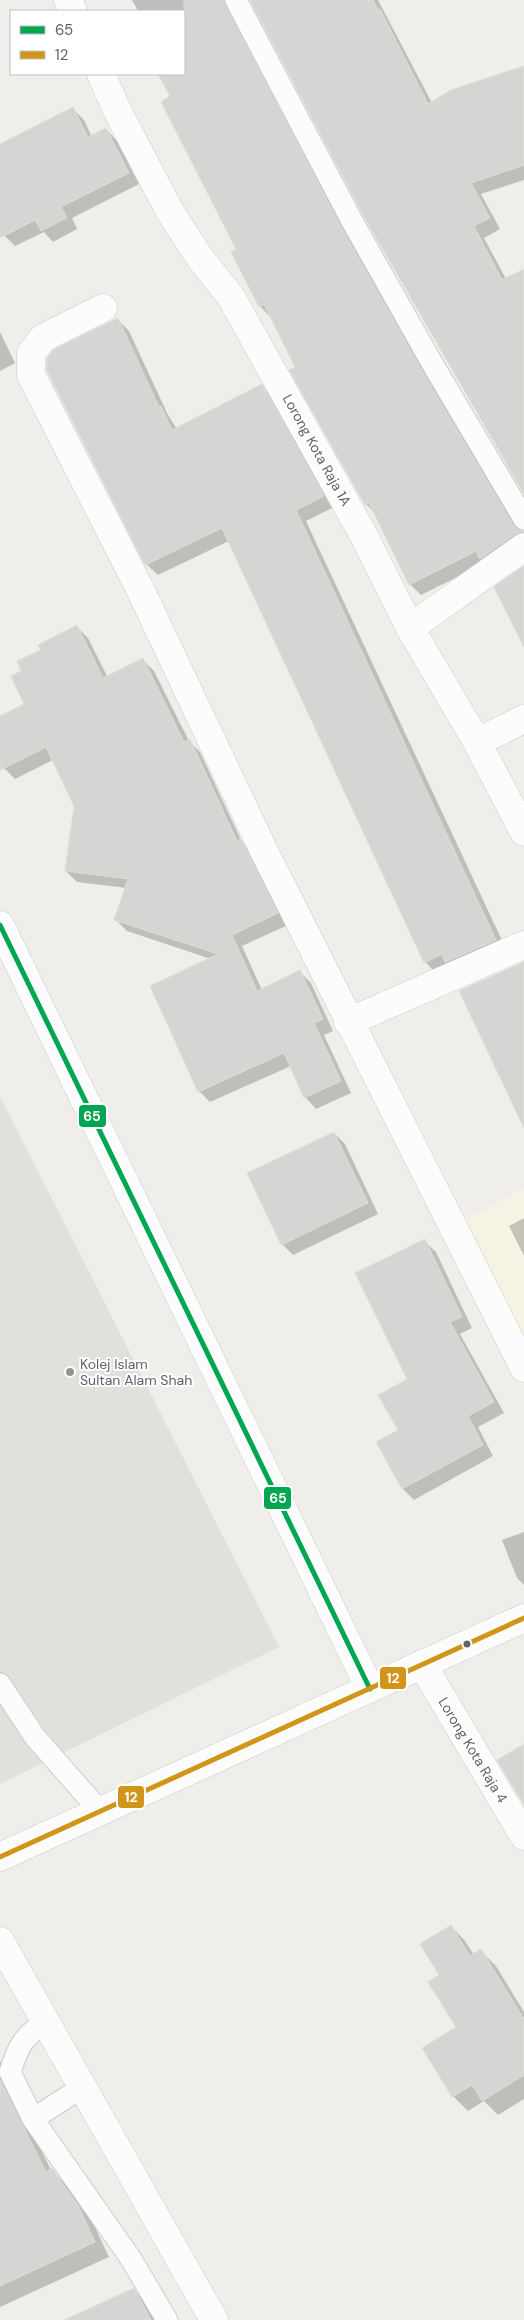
<svg xmlns="http://www.w3.org/2000/svg" width="524" height="2320" font-family="'DM Sans',sans-serif">
<style>
.commercial{fill:#f7f3e4}
.education{fill:#e2e0da}
.shadow{fill:#0003}
.building{fill:#d6d5d3;stroke:#deddd9}
.lines{fill:none;stroke-linecap:round;stroke-linejoin:round}
.lane-casing{stroke:#cbcccc;stroke-width:23}
.street-casing{stroke:#cbcccc;stroke-width:29}
.secondary-casing{stroke:#cacacb;stroke-width:29}
.lane{stroke:#fdfcfc;stroke-width:21}
.street{stroke:#fdfcfc;stroke-width:28}
.secondary{stroke:#fdfcfc;stroke-width:28}
.bus-1-casing{stroke:#fff;stroke-width:9}
.bus-2-casing{stroke:#fff;stroke-width:9}
.bus-1{stroke:#00a651;stroke-width:5}
.bus-2{stroke:#d1951a;stroke-width:5}
.poi-dot{fill:#919496;stroke:#fff;stroke-width:2}
.bus-dot{fill:#5f6368;stroke:#fff;stroke-width:2}
.labels{text-anchor:middle;dominant-baseline:central;stroke-width:4;stroke-linejoin:round;paint-order:stroke}
.street-label{font-size:14px;fill:#5f6368;stroke:#fff}
.poi-label{font-size:14px;fill:#5f6368;stroke:#fff;text-anchor:start}
.line-badge{stroke:#fff;stroke-width:2}
.badge-label{font-size:14px;text-anchor:middle;font-weight:bold;fill:#fff}
</style>
<rect width="100%" height="100%" fill="#efeeea"/>
<polygon class="commercial" points="524,1189 524,1337 465,1220"/>
<polygon class="education" points="0,1096 279,1647 0,1784"/>
<g class="shadow">
<polygon points="132,0 242,0 432,382 524,533 524,547 485,563 421,595 410,584 375,513 366,504 271,318 260,306 172,97 159,74 184,74 184,11 138,11"/>
<polygon points="252,0 378,0 432,103 524,67 524,180 481,194 500,229 484,238 506,279 524,271 524,492 364,214"/>
<polygon points="73,109 84,120 92,137 106,129 117,141 139,184 72,218 77,229 53,242 44,232 15,246 4,235 0,227 0,145"/>
<polygon points="118,320 129,331 168,415 177,429 261,386 273,397 334,507 306,521 507,951 436,973 425,962 229,541 158,575 146,564"/>
<polygon points="0,332 15,363 0,371"/>
<polygon points="77,627 88,638 108,678 143,660 154,671 189,741 200,752 242,842 252,852 288,925 242,946 262,990 300,972 311,983 333,1031 324,1035 351,1093 316,1109 305,1097 291,1066 210,1102 199,1091 211,959 127,931 116,920 127,888 77,882 66,871 75,806 53,760 15,779 4,768 0,760 0,718 26,705 23,671 42,651"/>
<polygon points="334,1133 345,1144 378,1214 293,1255 282,1244"/>
<polygon points="524,1218 524,1256 509,1226"/>
<polygon points="424,1241 436,1252 472,1328 460,1334 504,1413 478,1427 493,1456 414,1500 403,1489 399,1430 408,1379"/>
<polygon points="524,1532 524,1585 517,1578 502,1540"/>
<polygon points="451,1926 465,1941 474,1955 481,1951 496,1966 524,2012 524,2099 498,2115 484,2101 468,2111 453,2096 458,2028 441,1975"/>
<polygon points="0,2061 12,2086 13,2093 51,2170 67,2185 93,2223 109,2257 0,2307"/>
<polygon points="133,2289 148,2304 157,2320 67,2320"/>
</g>
<g class="building">
<polygon points="184,0 224,0 341,227 421,369 513,525 524,531 515,534 480,559 476,551 409,585 369,503 365,505 289,370 295,367 264,304 259,307 231,252 236,249 161,102 170,96 158,74 184,74"/>
<polygon points="250,0 373,0 378,10 380,9 428,104 451,90 524,66 524,165 471,183 490,218 474,226 502,280 524,269 524,494 363,215"/>
<polygon points="73,107 88,137 106,128 129,173 61,207 67,218 41,231 35,220 0,238 0,144"/>
<polygon points="118,318 159,407 161,406 172,430 262,384 324,496 296,510 496,940 445,962 442,954 424,963 222,528 145,565 47,371 47,359 53,350"/>
<polygon points="524,566 524,647 494,587"/>
<polygon points="77,625 103,678 143,658 184,742 190,739 237,841 241,839 278,913 232,935 257,991 300,970 323,1019 314,1023 341,1081 304,1098 284,1053 198,1092 150,986 218,954 114,920 128,879 65,871 74,806 46,747 0,770 0,716 24,704 11,676 21,671 17,661 41,650 38,645"/>
<polygon points="524,962 524,1128 459,991"/>
<polygon points="334,1132 368,1203 281,1245 247,1173"/>
<polygon points="425,1239 462,1317 450,1322 494,1402 468,1416 483,1445 402,1489 376,1442 398,1430 378,1395 407,1379 355,1273"/>
<polygon points="524,1744 524,1805 497,1760"/>
<polygon points="451,1925 470,1956 481,1949 524,2019 524,2075 482,2101 472,2085 452,2097 422,2048 456,2027 428,1982 439,1975 420,1944"/>
<polygon points="0,2080 46,2172 52,2168 79,2207 95,2242 0,2286"/>
<polygon points="134,2288 151,2320 64,2320"/>
</g>
<g class="lines">
<defs>
<g id="lane">
<polyline points="236,0 352,221 432,363 524,519"/>
<polyline points="0,1684 35,1737 99,1810"/>
<path d="M 47,2020 C 23,2038 19,2044 10,2072 L 33,2119 L 131,2259 L 167,2320"/>
<polyline points="33,2119 84,2086"/>
</g>
<g id="street">
<polyline points="68,0 73,11"/>
<polyline points="101,74 117,110 169,210 200,258 231,297 363,534 410,628 477,742 524,832"/>
<polyline points="103,308 43,338 31,354 31,375 139,587 263,849 524,1368"/>
<polyline points="410,628 524,547"/>
<polyline points="477,742 524,719"/>
<polyline points="0,925 370,1689"/>
<polyline points="348,1022 524,945"/>
<polyline points="422,1664 524,1836"/>
<polyline points="0,1941 214,2320"/>
</g>
<polyline id="secondary" points="0,1857 524,1618"/>
</defs>
<use href="#lane" class="lane-casing"/>
<use href="#street" class="street-casing"/>
<use href="#secondary" class="secondary-casing"/>
<use href="#lane" class="lane"/>
<use href="#street" class="street"/>
<use href="#secondary" class="secondary"/>
<defs>
<polyline id="bus-1" points="0,925 370,1689"/>
<polyline id="bus-2" points="0,1857 524,1618"/>
</defs>
<use href="#bus-1" class="bus-1-casing"/>
<use href="#bus-2" class="bus-2-casing"/>
<use href="#bus-1" class="bus-1"/>
<use href="#bus-2" class="bus-2"/>
</g>
<circle class="poi-dot" cx="70" cy="1372" r="5"/>
<circle class="bus-dot" cx="467" cy="1644" r="4.5"/>
<g class="labels">
<g class="street-label">
<text transform="translate(317 450) rotate(61)">Lorong Kota Raja 1A</text>
<text transform="translate(473 1750) rotate(59)">Lorong Kota Raja 4</text>
</g>
<g class="poi-label">
<text x="80" y="1364">Kolej Islam<tspan x="80" dy="16">Sultan Alam Shah</tspan></text>
</g>
</g>
<g class="line-badge">
<rect x="78" y="1104" width="29" height="24" rx="5" fill="#00a651"/>
<rect x="263" y="1486" width="29" height="24" rx="5" fill="#00a651"/>
<rect x="379" y="1666" width="28" height="24" rx="5" fill="#d1951a"/>
<rect x="117" y="1785" width="28" height="24" rx="5" fill="#d1951a"/>
</g>
<g class="badge-label">
<text x="92" y="1121">65</text>
<text x="278" y="1503">65</text>
<text x="393" y="1683">12</text>
<text x="131" y="1802">12</text>
</g>
<rect x="10" y="10" width="175" height="65" fill="#ffffff" stroke="#bfc1c3"/>
<rect x="20" y="26" width="25" height="8" fill="#00a651" stroke="#bfc1c3"/>
<text x="55" y="35" font-size="15" fill="#5f6368">65</text>
<rect x="20" y="51" width="25" height="8" fill="#d1951a" stroke="#bfc1c3"/>
<text x="55" y="60" font-size="15" fill="#5f6368">12</text>
</svg>
